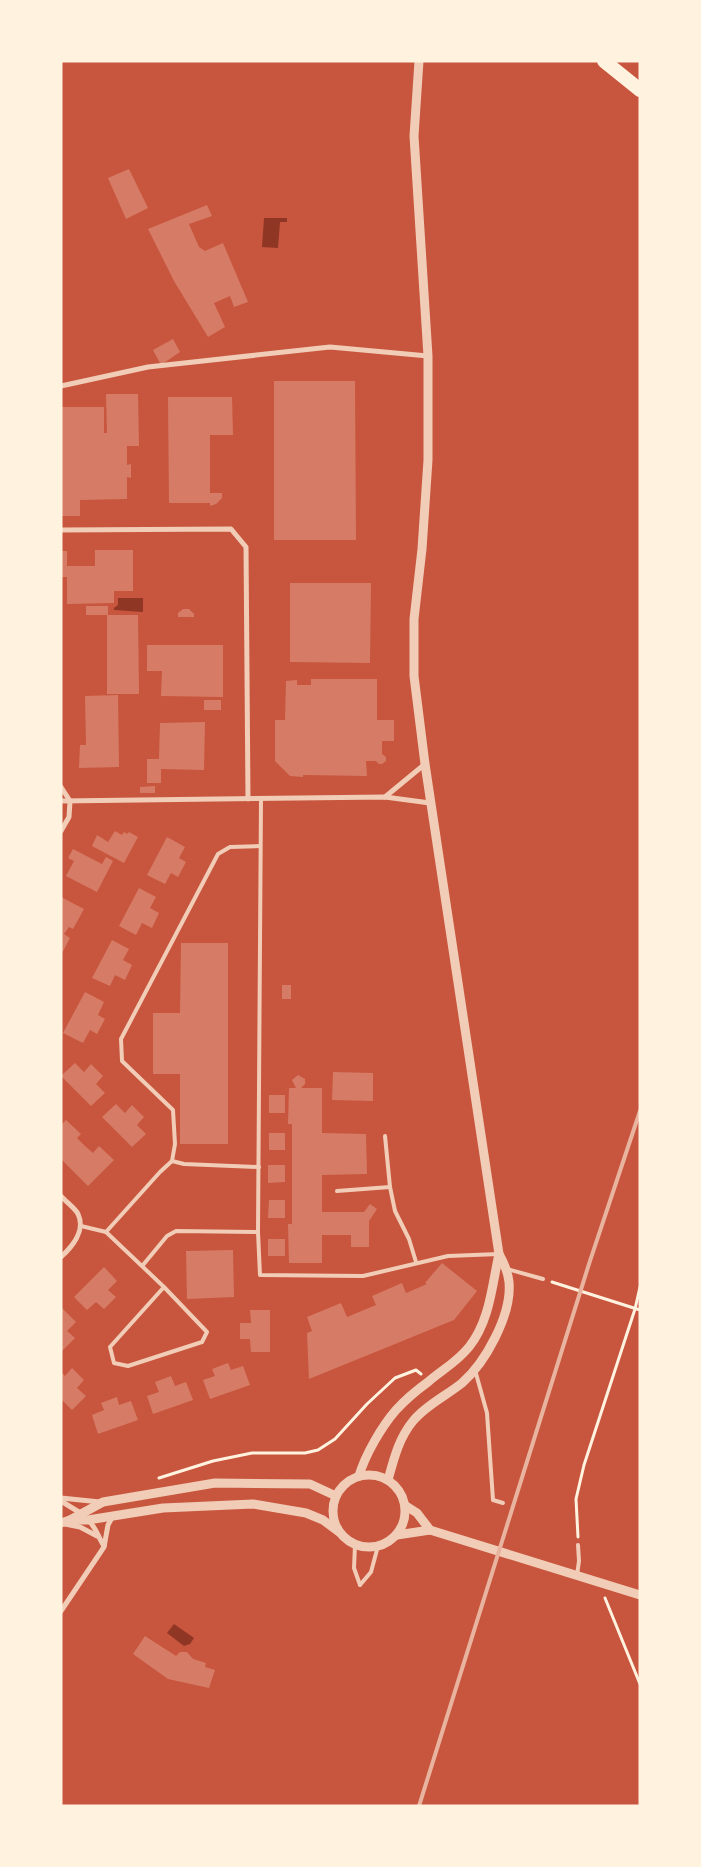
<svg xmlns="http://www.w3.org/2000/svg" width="701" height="1867" font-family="'Roboto Condensed',sans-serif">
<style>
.water{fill:#8f3625}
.building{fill:#d67c66}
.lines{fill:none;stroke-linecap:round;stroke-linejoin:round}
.path{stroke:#fff3e0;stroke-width:3}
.service{stroke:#f1ccb7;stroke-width:4}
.minor{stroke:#f1ccb7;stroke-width:5}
.tertiary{stroke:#f1ccb7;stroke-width:9}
.trunk{stroke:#fff3e0;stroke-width:14}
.rail{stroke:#e9b49f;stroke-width:4}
</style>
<rect width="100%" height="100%" fill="#c8553d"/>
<g class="water">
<polygon points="264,218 287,218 287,222 280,222 278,248 262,247"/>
<polygon points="118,598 143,598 143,612 114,610 114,608 118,605"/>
<polygon points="174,1624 194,1638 190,1644 184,1646 167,1633"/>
</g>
<g class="building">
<polygon points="129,169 148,208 126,219 108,178"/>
<polygon points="207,205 212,216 189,224 199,247 205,251 223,243 248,302 234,307 230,296 214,303 225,327 208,337 174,281 148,229"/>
<polygon points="173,339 180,352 161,365 153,350"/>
<polygon points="274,381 355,381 356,540 274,540"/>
<polygon points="106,394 138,394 139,446 127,446 127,465 131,464 131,478 127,477 127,499 80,500 80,516 61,516 61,407 104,407 104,433 107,433"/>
<polygon points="168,397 232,397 233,435 210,435 210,493 222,493 222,498 216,504 210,506 210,503 169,503"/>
<polygon points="95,550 133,550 133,591 114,591 114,603 67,604 67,577 61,577 61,551 67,551 67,566 95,566"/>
<polygon points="290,583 371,583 370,663 290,662"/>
<polygon points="86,606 108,606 108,615 138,615 139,694 107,694 107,615 86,615"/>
<polygon points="183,609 189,609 194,614 194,617 178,617 178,613"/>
<polygon points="147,645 223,645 223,697 161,696 162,671 147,671"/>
<polygon points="311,679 377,679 377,720 394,720 394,741 382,741 382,754 386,757 386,761 382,764 379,764 376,761 366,761 367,776 303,775 303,777 290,776 275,761 275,720 285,720 286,681 297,680 297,685 311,685"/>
<polygon points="118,695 119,767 79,768 80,745 86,745 85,696"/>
<rect x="204" y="700" width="17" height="10"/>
<polygon points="205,722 204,770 161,769 161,783 147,783 147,759 159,759 160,723"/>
<polygon points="155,786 155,793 140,793 140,787"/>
<polygon points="115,831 122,835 124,832 127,834 129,832 138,837 124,863 92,846 97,835 108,842"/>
<polygon points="167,837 185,847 179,858 186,862 178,877 171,873 165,884 147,875"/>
<polygon points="73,849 102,864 106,857 113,861 97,892 66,876 74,861 68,858"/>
<polygon points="139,888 156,897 150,908 159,913 152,928 142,923 136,935 119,926"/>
<polygon points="61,897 84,909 73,929 69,927 64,934 70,938 61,955"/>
<polygon points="112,940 129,949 123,960 132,965 125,980 115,975 110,986 92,978"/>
<polygon points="181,943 228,943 228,1144 180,1144 180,1074 153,1074 153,1013 180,1013"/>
<rect x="282" y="985" width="9" height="14"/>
<polygon points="85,992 104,1002 98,1015 105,1019 97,1034 90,1030 83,1043 63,1033"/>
<polygon points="75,1063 84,1072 91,1064 103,1076 96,1084 105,1093 91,1106 61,1076"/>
<polygon points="333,1072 373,1073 373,1101 332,1100"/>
<polygon points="298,1075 305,1079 305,1084 301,1088 322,1088 322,1133 366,1134 367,1174 322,1175 322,1212 364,1212 370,1204 377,1209 369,1221 369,1247 351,1247 351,1235 322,1235 322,1263 289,1263 288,1224 292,1224 292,1124 288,1124 289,1088 296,1088 292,1080"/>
<rect x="269" y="1095" width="16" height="18"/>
<polygon points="116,1104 125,1113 132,1105 144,1117 137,1125 146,1134 132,1147 102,1117"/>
<polygon points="66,1120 81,1134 77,1138 85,1146 93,1153 99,1146 114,1160 88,1186 61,1159 61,1125"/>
<rect x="269" y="1133" width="16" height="17"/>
<polygon points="268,1165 285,1165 285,1182 268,1183"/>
<polygon points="269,1200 285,1200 285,1218 268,1218"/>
<rect x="268" y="1239" width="17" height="17"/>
<polygon points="233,1250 234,1297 187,1299 186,1251"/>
<polygon points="442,1263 477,1291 454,1320 309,1379 307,1333 312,1331 307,1317 341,1303 347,1317 376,1305 372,1296 402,1283 406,1293 427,1284 425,1283"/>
<polygon points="104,1267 117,1281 108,1290 116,1297 104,1309 96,1302 87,1310 74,1297"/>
<polygon points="62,1308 76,1322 67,1331 75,1338 63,1350 61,1349"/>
<polygon points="250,1310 270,1310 270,1352 251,1352 250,1339 240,1339 240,1323 251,1323"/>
<polygon points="228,1363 231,1370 243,1366 250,1385 210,1399 203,1380 215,1376 212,1369"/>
<polygon points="72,1368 84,1380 77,1388 86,1396 72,1410 61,1399 61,1372 65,1376"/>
<polygon points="171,1376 175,1386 186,1382 193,1400 153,1414 147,1396 159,1392 155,1382"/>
<polygon points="117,1397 119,1405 131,1401 138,1420 98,1434 92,1415 104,1410 101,1403"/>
<polygon points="145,1636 176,1656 180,1652 187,1652 193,1659 206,1663 205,1667 215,1670 209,1688 168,1679 133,1654"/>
</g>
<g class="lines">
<g class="path">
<polyline points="552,1282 640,1310"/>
<polyline points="159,1478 213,1461 252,1453 305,1453 318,1450 335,1439 367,1404 395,1378 416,1370 421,1374"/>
<polyline points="578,1537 576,1499 584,1465 635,1309 640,1287"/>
<polyline points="605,1598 640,1684"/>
</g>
<g class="service">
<polyline points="261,799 258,1232 260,1275 363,1276 448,1256 499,1254"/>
<polyline points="385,1136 390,1187 395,1211 409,1239 416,1262"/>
<polyline points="172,1161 184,1164 259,1167"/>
<polyline points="337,1191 390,1187"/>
<polyline points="81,1226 106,1232 164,1287 110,1347 114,1363 128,1366 202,1342 207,1332 164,1287"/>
<polyline points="106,1232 160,1172 172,1161 175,1144 173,1110 122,1061 121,1039 218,854 230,847 260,846"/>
<polyline points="143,1265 167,1236 176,1231 258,1232"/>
<polyline points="507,1269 543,1279"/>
<polyline points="475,1370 487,1413 493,1500 503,1503"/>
<polyline points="355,1545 354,1568 360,1585"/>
<polyline points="577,1575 579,1561 578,1545"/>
<polyline points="360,1585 371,1572 378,1546"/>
</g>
<g class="minor">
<polyline points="61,386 148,367 330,347 428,356"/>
<polyline points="61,530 231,529 246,547 248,799"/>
<polyline points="61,787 70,801 69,817 61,831"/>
<polyline points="385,797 425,764"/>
<polyline points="61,801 385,797 430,803"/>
<path d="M 61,1196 C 66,1202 75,1208 78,1214 C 86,1230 72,1247 61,1257"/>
<polyline points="61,1498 100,1502"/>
<polyline points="61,1501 82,1514"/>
<path d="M 88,1520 C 96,1527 98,1537 104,1546"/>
<polyline points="65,1524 80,1527 97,1536"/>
<polyline points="61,1611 104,1547 108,1525 113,1516"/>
</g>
<g class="tertiary">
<circle cx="369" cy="1511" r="36"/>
<path d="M 359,1476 C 365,1455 382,1426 396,1410 C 406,1399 417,1390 428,1382 C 442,1370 457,1362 469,1347 C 490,1321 492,1285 499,1254"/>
<path d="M 388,1480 C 394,1458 399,1438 413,1421 C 426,1405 446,1396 462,1383 C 485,1363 512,1315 509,1282 C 508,1272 504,1263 499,1254 L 425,764 L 414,676 L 414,619 L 422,549 L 428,460 L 428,356 L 414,136 L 419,61"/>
<polyline points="406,1506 417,1513 430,1530"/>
<polyline points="70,1520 103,1502 215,1483 310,1484 336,1496"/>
<polyline points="61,1523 70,1520 88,1520 163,1508 253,1504 306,1513 323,1520 339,1532"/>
<polyline points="397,1535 430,1530 640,1595"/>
</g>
<polyline class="trunk" points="604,61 640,90"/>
<polyline class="rail" points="419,1806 589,1264 640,1111"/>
</g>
<rect width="701" height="1867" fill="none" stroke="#fff3e0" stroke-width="125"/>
</svg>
